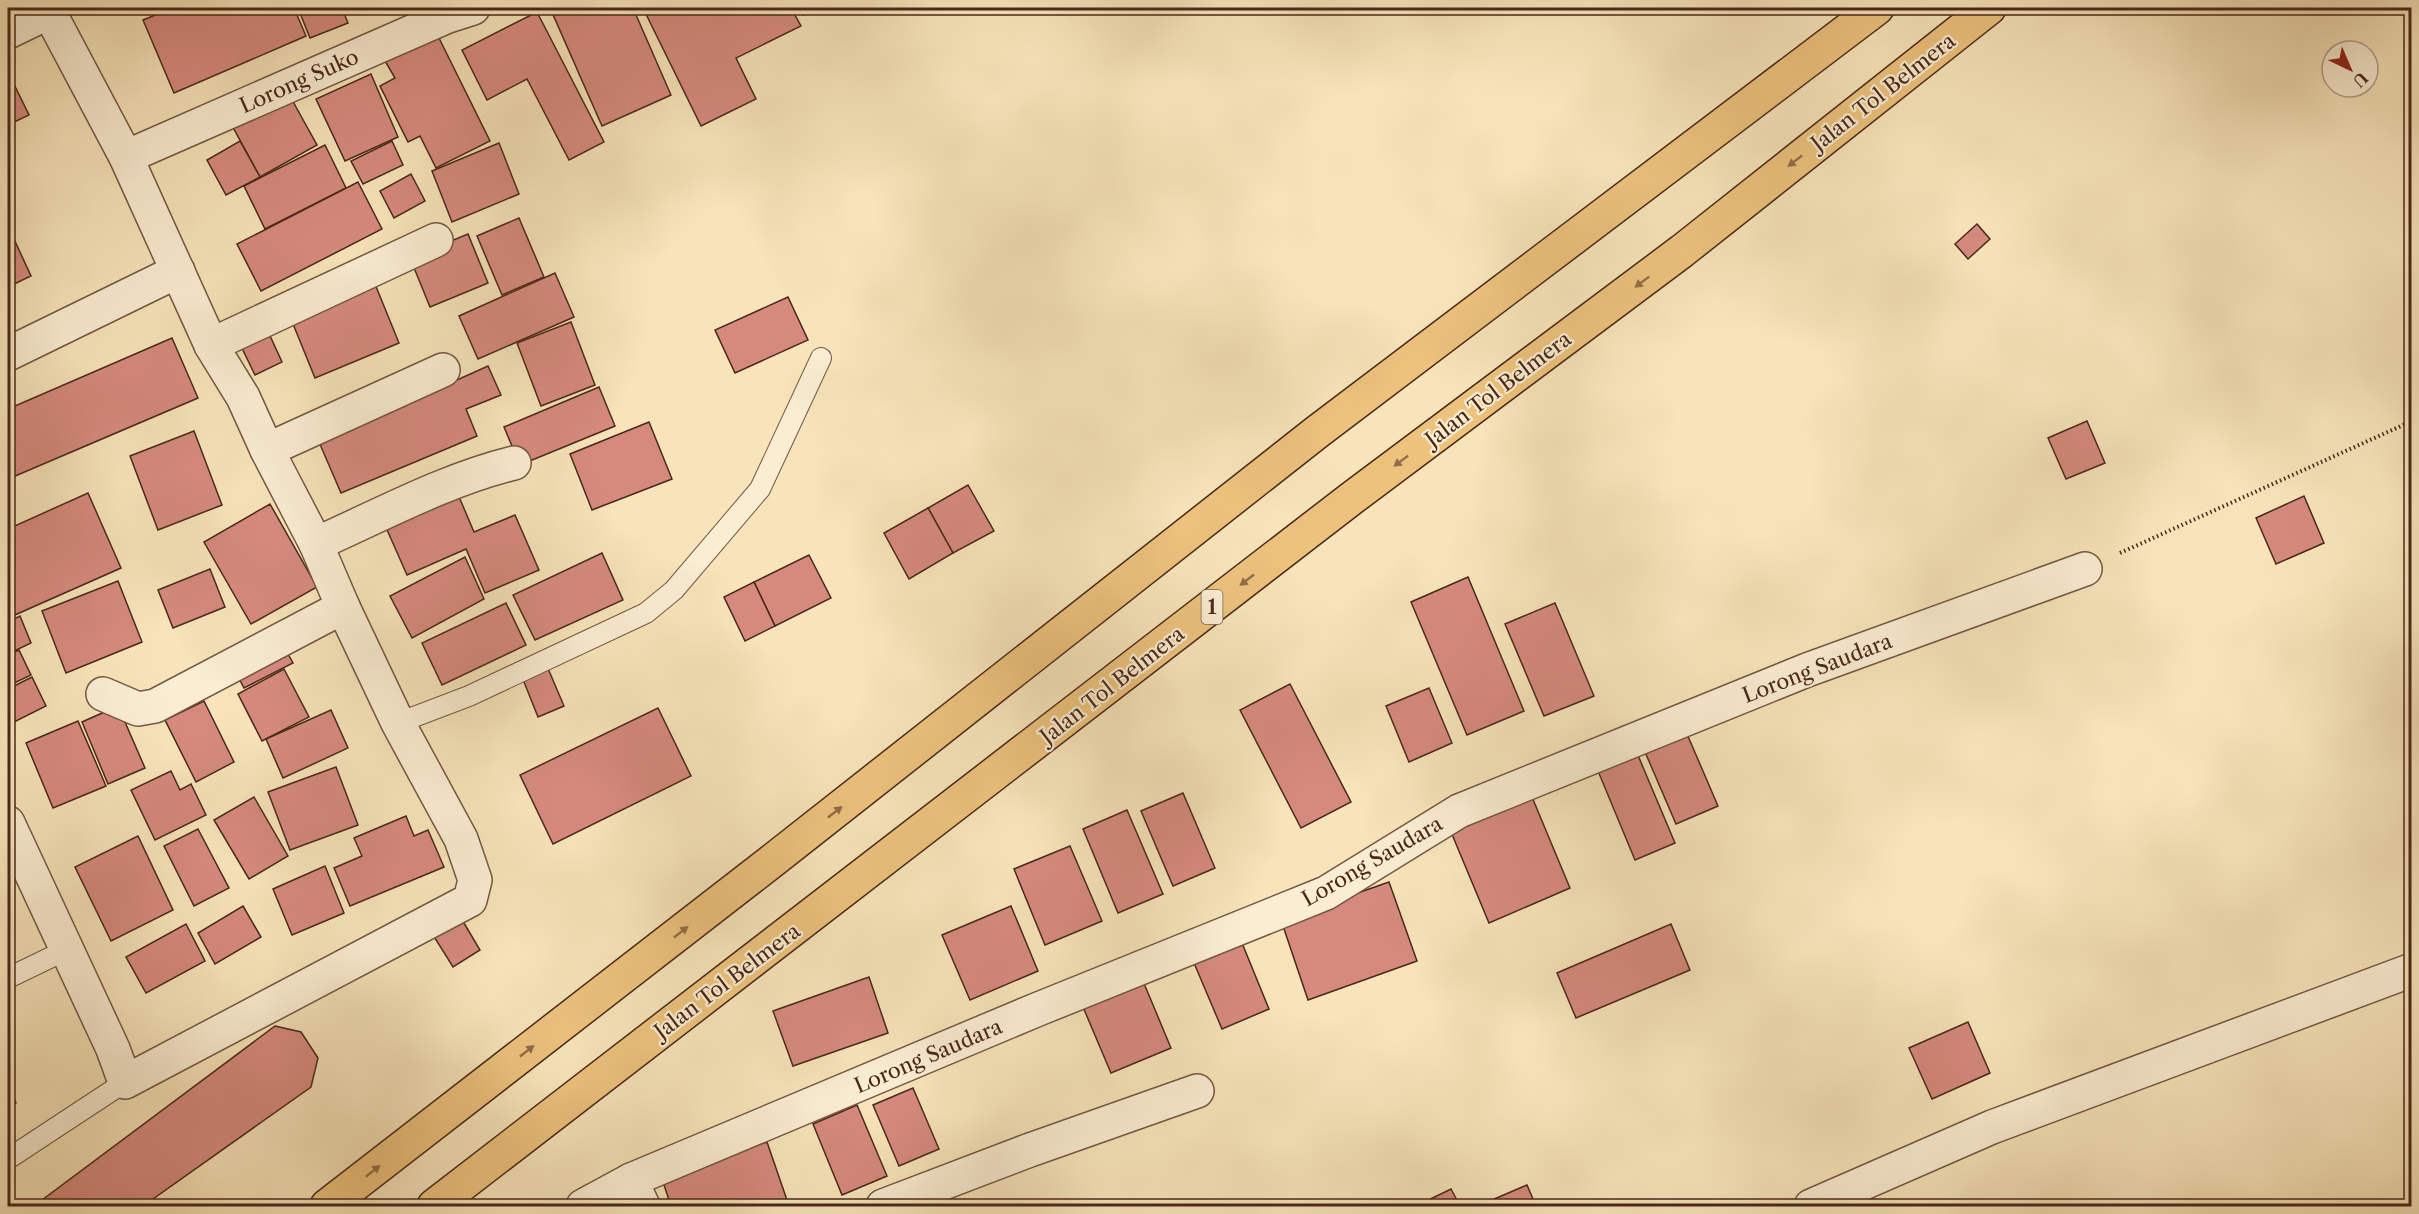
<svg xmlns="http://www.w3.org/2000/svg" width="2419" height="1214" font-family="'Libre Caslon Text',serif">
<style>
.building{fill:#d68a7e;stroke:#49281a;stroke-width:1.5}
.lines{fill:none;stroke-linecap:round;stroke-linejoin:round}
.lane-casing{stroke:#745742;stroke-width:22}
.street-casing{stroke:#745742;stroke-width:36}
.highway-casing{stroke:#49281a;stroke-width:36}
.path{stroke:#49281a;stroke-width:4;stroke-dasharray:1.5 3;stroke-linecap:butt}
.lane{stroke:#faedd2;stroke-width:20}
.street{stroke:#faedd2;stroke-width:33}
.highway{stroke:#ecc27d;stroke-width:33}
.oneway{fill:#926d47}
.labels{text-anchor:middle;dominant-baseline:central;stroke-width:4.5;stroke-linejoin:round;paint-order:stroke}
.shield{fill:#faedd2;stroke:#7e6351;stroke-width:1.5}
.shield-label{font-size:20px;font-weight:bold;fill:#49281a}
.street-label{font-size:21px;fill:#49281a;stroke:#faedd2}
</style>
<rect width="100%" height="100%" fill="#f7e4ba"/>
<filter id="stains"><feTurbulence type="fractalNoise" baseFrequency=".00333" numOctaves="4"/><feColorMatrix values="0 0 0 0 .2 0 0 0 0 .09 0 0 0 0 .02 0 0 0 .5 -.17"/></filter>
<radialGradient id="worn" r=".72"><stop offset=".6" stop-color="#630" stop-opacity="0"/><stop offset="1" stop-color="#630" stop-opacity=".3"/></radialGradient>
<g class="building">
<polygon points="173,8 294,8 306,36 174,93 143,20"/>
<polygon points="298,8 342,8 348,23 310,38"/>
<polygon points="555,8 633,8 671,95 602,126 551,10"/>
<polygon points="643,8 791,8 801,26 736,58 756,99 701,126"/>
<polygon points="800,8 820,8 803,15"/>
<polygon points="537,12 604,142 569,160 527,79 487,100 462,50"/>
<polygon points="436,32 490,141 436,168 420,136 408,142 380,86 395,78 384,59"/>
<polygon points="8,72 29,115 8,125"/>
<polygon points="371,74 398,137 345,161 316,99"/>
<polygon points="286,89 317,145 260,177 229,120"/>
<polygon points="240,141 260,177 226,195 207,160"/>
<polygon points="392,141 403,165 363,184 351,161"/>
<polygon points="499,143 519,194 452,222 432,171"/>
<polygon points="325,145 346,188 265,229 244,186"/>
<polygon points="411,174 425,201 394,218 380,191"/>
<polygon points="358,182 382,229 261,291 237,244"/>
<polygon points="519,218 544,277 502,295 477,236"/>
<polygon points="1977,224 1990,239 1968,259 1955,244"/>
<polygon points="8,226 31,276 8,287"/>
<polygon points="468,234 488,283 430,307 410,258"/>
<polygon points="555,273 574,317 478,359 459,316"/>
<polygon points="375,284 399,343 315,378 291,319"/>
<polygon points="788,297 808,340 735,373 715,330"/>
<polygon points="571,322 595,385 541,406 517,343"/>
<polygon points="266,327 282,362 255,375 238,340"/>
<polygon points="172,338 198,398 8,479 8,409"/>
<polygon points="488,366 501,395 466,409 477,436 341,493 319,442"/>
<polygon points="599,387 615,426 520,465 504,427"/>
<polygon points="2087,421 2105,463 2066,479 2048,438"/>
<polygon points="649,422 672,479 592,510 570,454"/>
<polygon points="194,431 222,505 158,530 130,456"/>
<polygon points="968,485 994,531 953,553 928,508"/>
<polygon points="457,492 474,532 515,515 539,570 485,593 466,549 407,575 384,523"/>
<polygon points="88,493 121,568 8,618 8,529"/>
<polygon points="2304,496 2324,543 2276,564 2256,518"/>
<polygon points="270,504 317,587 251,624 204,542"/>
<polygon points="928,508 953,553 909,579 884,533"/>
<polygon points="602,553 623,600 535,640 513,595"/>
<polygon points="809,555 831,598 775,626 754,582"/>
<polygon points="465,557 484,599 412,638 390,596"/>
<polygon points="210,569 225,607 173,628 158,590"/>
<polygon points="1468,577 1524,711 1467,735 1411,602"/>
<polygon points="118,581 142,642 66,673 42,611"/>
<polygon points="754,582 775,626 745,641 724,597"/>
<polygon points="506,603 526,645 442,685 422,643"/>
<polygon points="1555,603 1594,696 1544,716 1505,624"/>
<polygon points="20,616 31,643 8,654 8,622"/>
<polygon points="282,643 293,663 244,688 233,667"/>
<polygon points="19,650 31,675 8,686 8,655"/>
<polygon points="547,666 564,706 538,717 522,677"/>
<polygon points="284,669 309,717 262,741 238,694"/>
<polygon points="32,677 46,706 8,725 8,689"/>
<polygon points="1290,684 1351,802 1301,828 1240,710"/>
<polygon points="1429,688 1452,743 1409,762 1386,706"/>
<polygon points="204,701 234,762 196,782 165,720"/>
<polygon points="118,706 145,768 108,784 82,722"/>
<polygon points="658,708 691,776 553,844 520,775"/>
<polygon points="331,710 348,748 283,778 266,739"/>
<polygon points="78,721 106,786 53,808 26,743"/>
<polygon points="1684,727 1718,806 1676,824 1642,745"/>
<polygon points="1637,753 1675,843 1635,860 1598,771"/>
<polygon points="336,767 358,825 290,850 268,792"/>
<polygon points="171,771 180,790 191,784 206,815 155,840 131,790"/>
<polygon points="1183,793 1215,868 1173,886 1141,811"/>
<polygon points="254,797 288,856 249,879 214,820"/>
<polygon points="1532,797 1570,888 1489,923 1451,832"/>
<polygon points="1127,810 1163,894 1118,913 1083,829"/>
<polygon points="406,816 414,836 428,830 444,867 350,906 334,868 362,856 354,838"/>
<polygon points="198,829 229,888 194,906 164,846"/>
<polygon points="138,836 173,910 111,941 75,867"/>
<polygon points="1070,846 1102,921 1045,945 1014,869"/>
<polygon points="325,866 344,913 292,935 273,889"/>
<polygon points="1389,882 1417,961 1308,1000 1281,920"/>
<polygon points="243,906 261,937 215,964 198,933"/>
<polygon points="1011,906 1038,971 970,1000 942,935"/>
<polygon points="461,918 480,950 453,967 433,935"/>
<polygon points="186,924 205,961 146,993 126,957"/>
<polygon points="1671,924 1690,970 1576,1018 1557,973"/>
<polygon points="1242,943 1269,1009 1222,1029 1194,963"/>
<polygon points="869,977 888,1033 793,1066 773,1011"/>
<polygon points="1143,981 1171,1048 1111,1073 1083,1007"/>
<polygon points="1968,1022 1990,1073 1932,1099 1909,1048"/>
<polygon points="275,1026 301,1032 318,1058 311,1087 143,1206 34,1206"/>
<polygon points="8,1084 16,1103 8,1107"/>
<polygon points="913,1088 939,1149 899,1166 873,1105"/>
<polygon points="857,1105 887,1176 842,1195 813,1124"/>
<polygon points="767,1142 789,1206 671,1206 662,1179"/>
<polygon points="1527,1185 1536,1206 1478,1206"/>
<polygon points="1451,1189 1460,1206 1416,1206"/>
</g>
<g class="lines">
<defs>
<g id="lane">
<polyline points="398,723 469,696 646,613 674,590 760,489 821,358"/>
<polyline points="8,978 66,950"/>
<polyline points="8,1159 125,1082"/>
</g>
<g id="street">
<polyline points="8,32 49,12"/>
<polyline points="126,157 448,16 473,8"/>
<polyline points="211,345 436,240"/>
<polyline points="8,354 178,271"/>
<polyline points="267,450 443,370"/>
<path d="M 316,544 C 381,515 445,480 514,463"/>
<polyline points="103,694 138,709 155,706 343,607"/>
<polyline points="8,823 113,1049 125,1082 470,900 475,880 461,839 398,723 343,607 316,544 267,450 243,397 211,345 126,157 47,8"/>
<polyline points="631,1180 643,1206"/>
<polyline points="583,1206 631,1180 1036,1010 1326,893 1459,811 1807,670 2085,569"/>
<polyline points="883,1206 1030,1150 1197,1091"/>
<polyline points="1811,1206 1992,1127 2412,970"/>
</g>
<g id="highway">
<polyline points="327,1206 772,861 1317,432 1877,8"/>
<polyline points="434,1206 1352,498 1682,251 1989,8"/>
</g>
</defs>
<use href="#lane" class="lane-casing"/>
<use href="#street" class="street-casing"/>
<use href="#highway" class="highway-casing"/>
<polyline class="path" points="2120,553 2412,421"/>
<use href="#lane" class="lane"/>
<use href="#street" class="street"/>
<use href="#highway" class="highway"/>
</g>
<defs><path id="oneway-solid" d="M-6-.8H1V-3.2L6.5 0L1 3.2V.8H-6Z" transform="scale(1.5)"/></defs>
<g class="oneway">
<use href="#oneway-solid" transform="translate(1795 161) rotate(142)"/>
<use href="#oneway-solid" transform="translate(1642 282) rotate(143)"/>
<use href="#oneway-solid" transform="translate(1401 461) rotate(143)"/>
<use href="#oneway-solid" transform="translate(1247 580) rotate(142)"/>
<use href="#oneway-solid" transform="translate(835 812) rotate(-38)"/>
<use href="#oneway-solid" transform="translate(681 932) rotate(-38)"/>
<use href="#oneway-solid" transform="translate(527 1051) rotate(-38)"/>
<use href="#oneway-solid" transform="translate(373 1171) rotate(-38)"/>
</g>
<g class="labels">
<rect class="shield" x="1201.5" y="590" width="21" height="34" rx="4.5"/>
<g class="shield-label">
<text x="1212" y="607">1</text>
</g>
<g class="street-label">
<text transform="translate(299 81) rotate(-24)">Lorong Suko</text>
<text transform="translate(1883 92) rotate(-38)">Jalan Tol Belmera</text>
<text transform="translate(1498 389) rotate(-37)">Jalan Tol Belmera</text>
<text transform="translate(1817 668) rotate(-21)">Lorong Saudara</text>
<text transform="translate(1112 685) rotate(-38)">Jalan Tol Belmera</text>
<text transform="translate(1372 861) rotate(-30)">Lorong Saudara</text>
<text transform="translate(727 981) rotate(-37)">Jalan Tol Belmera</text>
<text transform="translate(928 1056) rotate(-23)">Lorong Saudara</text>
</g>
</g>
<rect width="2419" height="1214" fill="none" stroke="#f7e4ba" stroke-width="30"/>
<rect x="9" y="9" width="2401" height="1196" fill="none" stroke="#49281a" stroke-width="3"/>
<rect x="15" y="15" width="2389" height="1184" fill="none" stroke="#49281a" stroke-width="1.5"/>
<g transform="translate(2350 69) rotate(136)"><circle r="28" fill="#faedd2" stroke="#b39e88" stroke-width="1.5"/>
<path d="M0-4.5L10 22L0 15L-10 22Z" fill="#8f2418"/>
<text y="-9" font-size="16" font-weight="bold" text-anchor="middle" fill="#49281a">U</text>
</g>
<rect width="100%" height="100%" filter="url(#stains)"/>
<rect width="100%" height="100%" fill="url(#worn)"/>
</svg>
